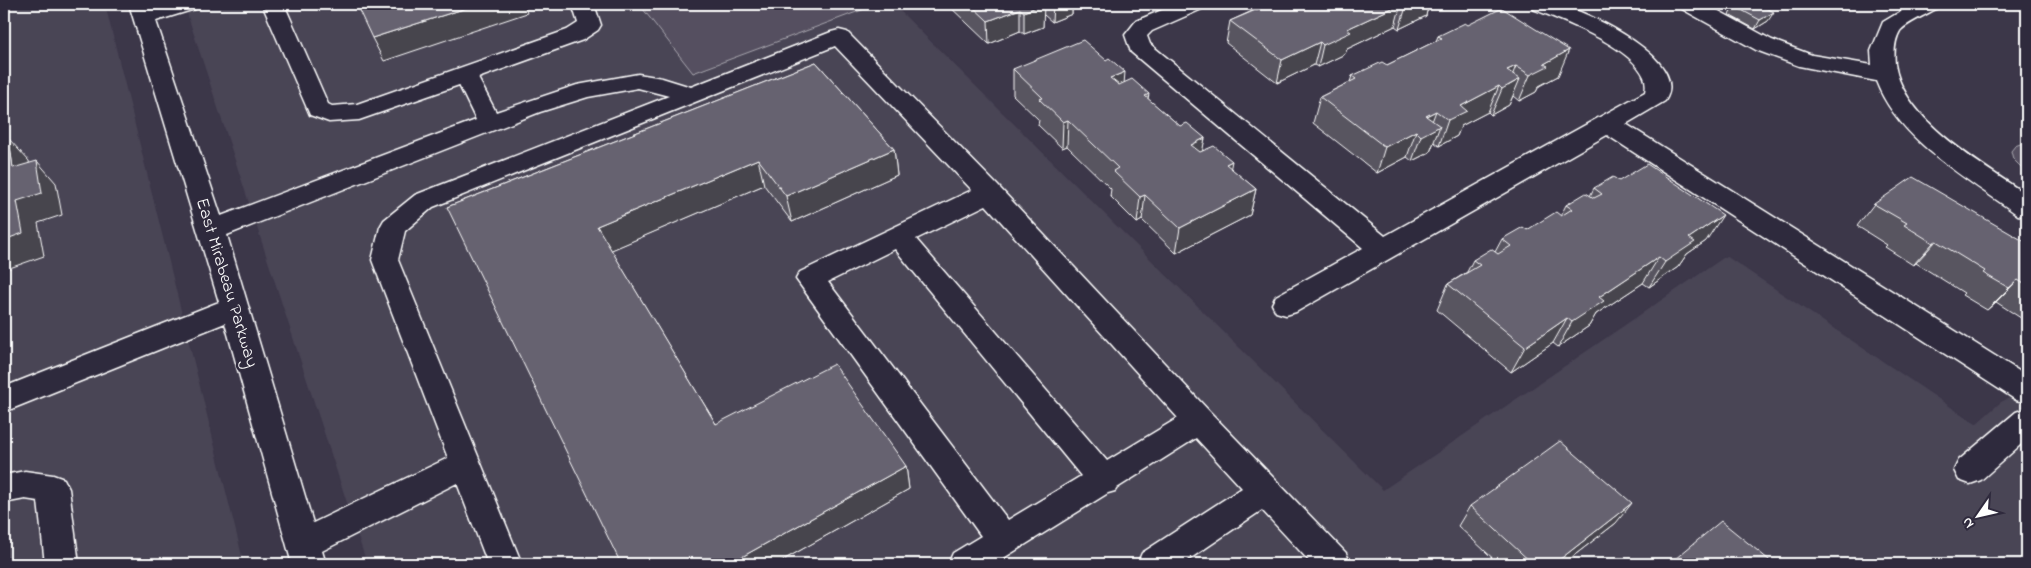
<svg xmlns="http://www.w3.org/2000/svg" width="2031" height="568" font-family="'Indie Flower',sans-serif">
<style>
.built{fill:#494455}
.green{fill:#555060;stroke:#aaa8b0}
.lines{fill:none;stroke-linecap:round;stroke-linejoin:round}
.minor-casing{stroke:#fff;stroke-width:3}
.minor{fill:#2f2a3d;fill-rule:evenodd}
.wall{fill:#585460;stroke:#fff}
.shaded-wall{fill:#47454e;stroke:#fff}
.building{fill:#666270;stroke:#fff}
.labels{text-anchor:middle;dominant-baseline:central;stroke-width:5;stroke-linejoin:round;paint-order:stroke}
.street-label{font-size:18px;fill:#fff;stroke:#2f2a3d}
</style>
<rect width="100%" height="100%" fill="#3c3749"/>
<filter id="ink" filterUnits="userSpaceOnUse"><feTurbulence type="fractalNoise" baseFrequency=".02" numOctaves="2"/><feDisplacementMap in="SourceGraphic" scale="10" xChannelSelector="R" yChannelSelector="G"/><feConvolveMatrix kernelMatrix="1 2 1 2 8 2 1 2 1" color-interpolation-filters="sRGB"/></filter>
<g filter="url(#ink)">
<g class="built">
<polygon points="4,4 105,4 244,564 4,564"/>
<polygon points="184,4 639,4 693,73 878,4 893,4 1383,490 1726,256 1976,424 2001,402 2027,389 2027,564 367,564"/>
</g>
<g class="green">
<polygon points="639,4 878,4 693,73"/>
<polygon points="2023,143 2027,143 2027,173 2013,159 2011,151 2015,146"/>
</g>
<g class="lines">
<defs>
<g id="minor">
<path d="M 129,4 L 151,4 L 152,8 L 166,4 L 198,4 L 195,9 L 156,21 L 221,216 L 476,120 L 459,85 L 359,120 L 329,122 L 310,115 L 262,4 L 284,4 L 328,104 L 332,106 L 357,104 L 567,30 L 578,23 L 572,4 L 594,4 L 601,25 L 598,30 L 583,40 L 478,78 L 496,112 L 577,85 L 638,74 L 662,78 L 691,87 L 831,32 L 839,30 L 847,32 L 998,186 L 1210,412 L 1346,553 L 1351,564 L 1312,564 L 1262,510 L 1182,564 L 1137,564 L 1142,553 L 1242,488 L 1196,438 L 1117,488 L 1115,491 L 1108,493 L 994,564 L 948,564 L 953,553 L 981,536 L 796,279 L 800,272 L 972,190 L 835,46 L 433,207 L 405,231 L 398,260 L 522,564 L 488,564 L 457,483 L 322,551 L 326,564 L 292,564 L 225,323 L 4,412 L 4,387 L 219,302 ZM 638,88 L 669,96 L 415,195 L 384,220 L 380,227 L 372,260 L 448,458 L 313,523 L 227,235 L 540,112 L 588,97 ZM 986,205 L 1178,418 L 1107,461 L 916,239 ZM 895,249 L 1081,476 L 1008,520 L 828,282 Z"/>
<path d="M 1176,4 L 1205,4 L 1202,9 L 1152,31 L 1147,36 L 1150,44 L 1385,236 L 1645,92 C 1646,88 1646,82 1644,77 C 1631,46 1563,21 1533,9 L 1530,4 C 1539,3 1552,2 1561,5 C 1589,13 1692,60 1665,101 L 1626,124 L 2027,376 L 2027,403 L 2016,400 L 1607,135 L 1296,312 L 1286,315 L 1276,312 L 1272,304 L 1276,296 L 1363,248 L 1131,52 L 1125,35 L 1136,21 Z"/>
<path d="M 1679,4 L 1706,4 L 1772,40 L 1812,55 L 1872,65 L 1871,51 L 1883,22 L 1913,4 L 1939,4 L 1936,9 C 1927,14 1905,24 1900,31 C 1894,41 1894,53 1895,64 C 1903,121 1984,165 2027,195 L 2027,217 L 2018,215 C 1967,178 1899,141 1876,81 L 1799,66 L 1756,50 L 1682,9 Z"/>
<polygon points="2027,408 2027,439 1981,480 1970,484 1959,480 1954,470 1959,460 2016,412"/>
<polygon points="25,471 53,475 64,479 69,489 79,564 45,564 38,501 25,499 4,503 4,475"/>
</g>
</defs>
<use href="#minor" class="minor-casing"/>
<use href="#minor" class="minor"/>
</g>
<g class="wall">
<polygon points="947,4 1084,4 1072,9 1072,14 1052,22 1044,15 1043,15 1043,27 1024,34 1020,31 989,44"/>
<polygon points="1257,4 1442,4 1427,11 1426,16 1399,29 1395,26 1347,49 1345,54 1318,67 1314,65 1277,83 1226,43 1230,21 1252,11 1253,5"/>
<polygon points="1734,6 1768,21 1755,29 1729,15"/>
<polygon points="1438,36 1558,76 1539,86 1536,92 1519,101 1513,96 1509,105 1491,115 1488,112 1461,126 1457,136 1439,146 1434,142 1430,152 1412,161 1407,157 1377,173 1313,123 1320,97 1350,82 1352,76 1387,65 1436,41"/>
<polygon points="816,62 894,149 897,175 792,222 764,185 611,250 716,424 906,466 909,489 776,564 447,207"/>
<polygon points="1013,69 1124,83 1149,94 1148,99 1180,126 1205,138 1202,151 1230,168 1256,189 1250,215 1176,253 1142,220 1137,223 1110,196 1111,189 1067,146 1062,148 1038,125 1039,120 1013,95"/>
<polygon points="1594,188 1706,241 1687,254 1678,267 1649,287 1643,283 1596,314 1589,326 1558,347 1553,343 1511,372 1437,310 1448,284 1467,272 1473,260 1495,252 1502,239 1527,230 1561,215 1566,205 1590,196"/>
<polygon points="1874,204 2027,243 2027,322 1996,302 1987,310 1962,295 1964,293 1916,263 1913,265 1885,247 1887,245 1857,226"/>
<polygon points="1470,506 1616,523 1563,564 1499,564 1458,526"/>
</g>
<g class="shaded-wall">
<polygon points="479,4 524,4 527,13 384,61 372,38"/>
<polygon points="1035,4 1044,4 1043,27 1024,34 1024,12"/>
<polygon points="1053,4 1084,4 1072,9 1072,14 1052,22"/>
<polygon points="1401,4 1395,26 1347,49 1345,54 1318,67 1323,45 1347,29"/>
<polygon points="1412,4 1442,4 1427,11 1426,16 1399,29 1406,7"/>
<polygon points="1020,9 1020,31 989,44 988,21"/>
<polygon points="1774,12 1768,21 1755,29 1760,20"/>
<polygon points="1320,42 1314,65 1277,83 1282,60"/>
<polygon points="1569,50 1558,76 1539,86 1536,92 1519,101 1530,75 1544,64"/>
<polygon points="1516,66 1508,86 1520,79 1509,105 1491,115 1502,89 1507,70"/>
<polygon points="1125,72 1123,97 1110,78"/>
<polygon points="1499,86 1488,112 1461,126 1457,136 1439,146 1448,120 1461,106"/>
<polygon points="1436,111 1428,132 1440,126 1430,152 1412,161 1421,136 1426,116"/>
<polygon points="1068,120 1067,146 1062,148 1063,122"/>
<polygon points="1416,131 1407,157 1377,173 1385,147"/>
<polygon points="1205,138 1200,164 1191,145"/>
<polygon points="9,139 29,161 33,191 13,168"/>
<polygon points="894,149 897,175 792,222 786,196"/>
<polygon points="758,159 764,185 607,252 597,226"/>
<polygon points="37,161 56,183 62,215 38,223 44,256 4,270 4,240 17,201"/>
<polygon points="1232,161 1227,186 1226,164"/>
<polygon points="1256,189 1250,215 1176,253 1180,228"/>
<polygon points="1145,195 1142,220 1137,223 1140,197"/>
<polygon points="1723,215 1706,241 1687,254 1678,267 1649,287 1665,262 1689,238"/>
<polygon points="1936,241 1916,263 1913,265 1933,243"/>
<polygon points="1659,257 1643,283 1596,314 1589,326 1558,347 1572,322 1599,297"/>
<polygon points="2018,280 1996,302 1987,310 2009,288"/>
<polygon points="1567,318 1553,343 1511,372 1525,347"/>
<polygon points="906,466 909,489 776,564 729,564"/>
<polygon points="1632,503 1616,523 1563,564 1554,564"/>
</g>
<g class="building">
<polygon points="356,4 479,4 372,38"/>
<polygon points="970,4 1043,4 1024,12 1020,9 988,21"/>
<polygon points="1257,4 1412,4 1406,7 1401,4 1347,29 1351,32 1323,45 1320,42 1282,60 1230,21 1258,9 1253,5"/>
<polygon points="1738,4 1758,4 1774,12 1760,20 1734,6"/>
<polygon points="1502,8 1569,50 1544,64 1548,66 1530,75 1516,66 1507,70 1520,79 1502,89 1499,86 1461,106 1467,111 1448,120 1436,111 1426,116 1440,126 1421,136 1416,131 1385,147 1320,97 1356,79 1352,76 1382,62 1387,65 1442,38 1438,36 1465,23 1468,25"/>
<polygon points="1083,40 1106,60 1109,58 1125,72 1110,78 1119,85 1132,79 1149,94 1145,96 1180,126 1187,123 1205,138 1191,145 1200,152 1214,146 1232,161 1226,164 1256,189 1180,228 1145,195 1140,197 1113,171 1118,168 1068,120 1063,122 1039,99 1043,98 1013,69"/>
<polygon points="816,62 894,149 786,196 758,159 597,226 716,424 834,364 906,466 729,564 621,564 447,207"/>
<polygon points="9,139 13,168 37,161 42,193 17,201 23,233 4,240 4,140"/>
<polygon points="1647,164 1723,215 1689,238 1695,242 1665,262 1659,257 1599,297 1604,301 1572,322 1567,318 1525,347 1448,284 1480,265 1473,260 1491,249 1498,254 1511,246 1502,239 1523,227 1527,230 1556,212 1561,216 1572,209 1566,205 1586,193 1594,198 1602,194 1594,188 1613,177 1619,181"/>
<polygon points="1913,177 2027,243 2027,286 2018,280 2009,288 1983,273 1985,271 1936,241 1933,243 1904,225 1907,223 1874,204"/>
<polygon points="1560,441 1632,503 1554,564 1533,564 1470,506"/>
<polygon points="1721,521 1774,564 1669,564"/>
</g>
</g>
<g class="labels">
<g class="street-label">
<text transform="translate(226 283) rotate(73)">East Mirabeau Parkway</text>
</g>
</g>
<rect width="2031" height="568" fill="none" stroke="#2f2a3d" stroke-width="20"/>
<rect x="10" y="10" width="2011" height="548" fill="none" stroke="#fff" stroke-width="2" filter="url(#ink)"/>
<g transform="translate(1978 516) rotate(236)" stroke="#2f2a3d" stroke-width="4" paint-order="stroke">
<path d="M0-4L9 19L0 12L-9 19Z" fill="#ffffff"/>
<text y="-8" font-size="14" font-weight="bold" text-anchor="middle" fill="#ffffff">N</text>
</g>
</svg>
